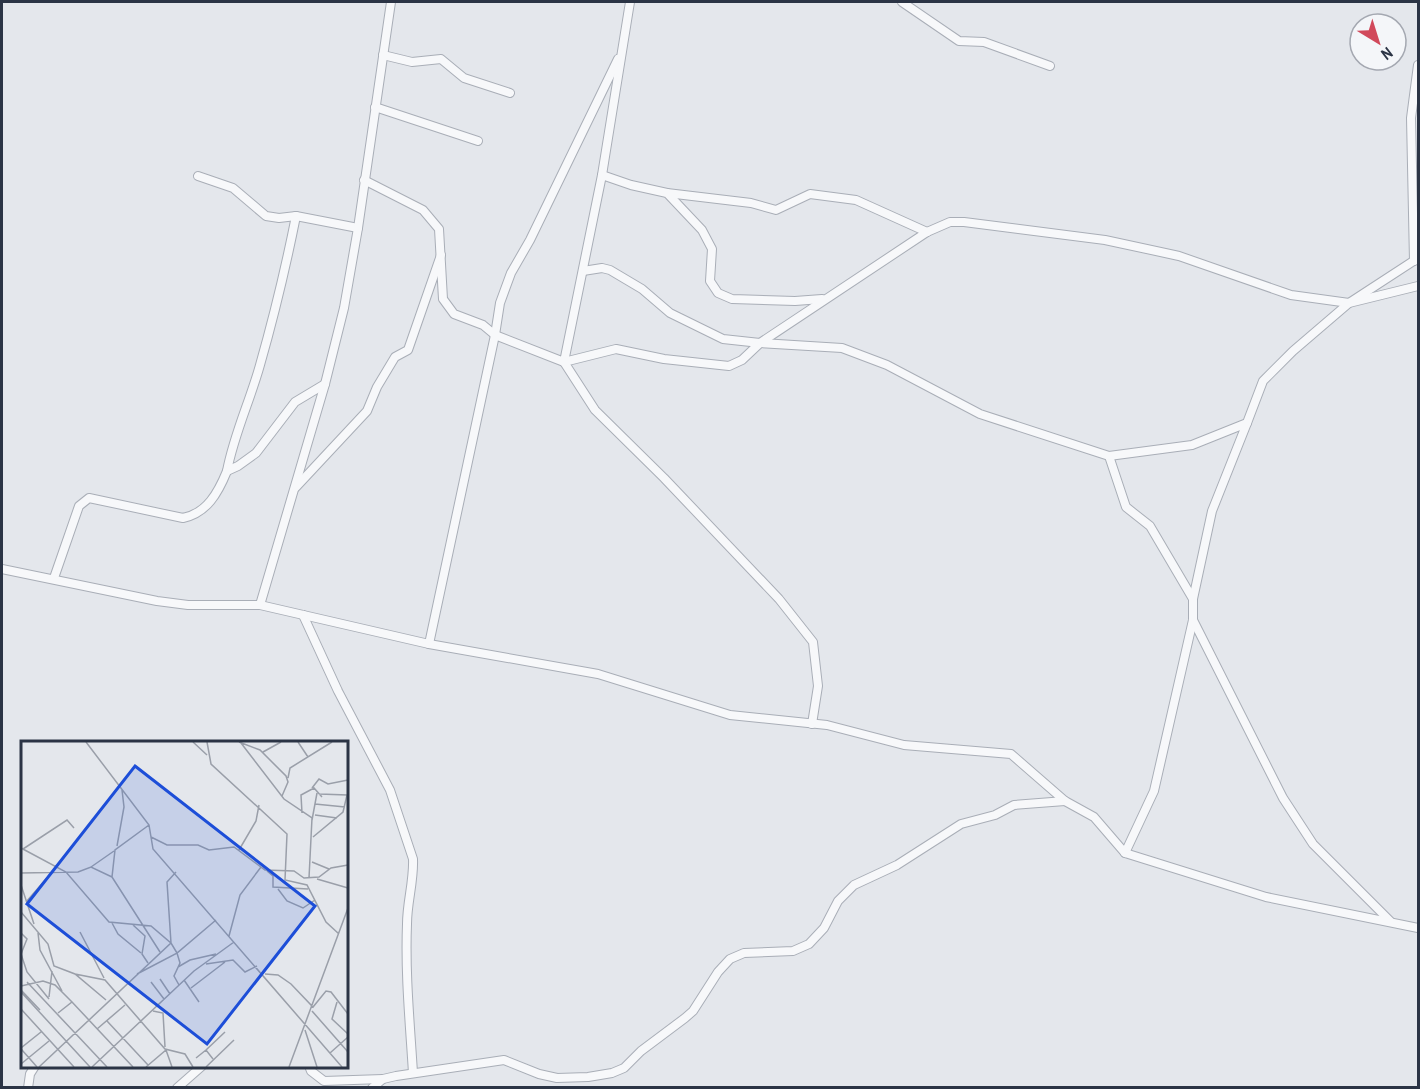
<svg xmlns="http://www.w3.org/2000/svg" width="1420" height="1089" font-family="'Archivo Narrow',sans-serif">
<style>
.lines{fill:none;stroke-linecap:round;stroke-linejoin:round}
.minor-casing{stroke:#a9aeb7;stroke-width:10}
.minor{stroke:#f7f8fa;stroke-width:8}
.inset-road{fill:none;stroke:#9a9fa9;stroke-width:1.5}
.view{fill:#1d4ed8;fill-opacity:0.15;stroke:#1d4ed8;stroke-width:3}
.inset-edge{fill:none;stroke:#2b3445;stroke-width:3}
</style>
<rect width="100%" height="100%" fill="#e4e7ec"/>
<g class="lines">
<defs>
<g id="minor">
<polyline points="902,2 959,41 984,42 1050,66"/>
<polyline points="383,55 412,62 441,59 464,78 510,93"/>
<polyline points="375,107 478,141"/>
<polyline points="602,175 631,185 667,193 702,230 712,249 710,281 718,293 732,299 795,301 822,299"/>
<polyline points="198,176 233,188 266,216 279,218 296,216 358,228"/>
<polyline points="364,180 423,210 439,229 443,299 454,314 483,325 495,335"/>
<polyline points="667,193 751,203 776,210 810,194 856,200 927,232"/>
<polyline points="1414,261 1411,118 1418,65"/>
<polyline points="583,271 602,268 610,270 642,289 670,313 723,339 760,343 842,348 887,365 980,414 1109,456 1126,507 1150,526 1193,599 1193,620 1154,791 1125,853"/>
<polyline points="495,335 500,303 511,273 530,240 618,59"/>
<polyline points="1109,456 1192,445 1247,423 1263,381 1293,351 1349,303 1418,258"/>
<path d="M 227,471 C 234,434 250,401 260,365 C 274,316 286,266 296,216"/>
<polyline points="296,487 367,411 377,387 395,357 408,350 441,255"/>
<polyline points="2,569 157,601 188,605 260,605 429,644 598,674 730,715 827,725 904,745 1011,754 1065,801 1094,817 1125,853 1266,897 1418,928"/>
<path d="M 54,578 L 79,506 L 89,498 L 183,518 C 207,513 218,493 227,471 L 238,466 L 256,453 L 295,402 L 325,384"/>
<polyline points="1193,599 1212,511 1247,423"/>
<polyline points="260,605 325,384 344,308 358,228 391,2"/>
<path d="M 303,615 L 338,691 L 390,790 L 413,859 C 414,881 407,902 407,924 C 405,974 410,1024 413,1073"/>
<polyline points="1193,620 1283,798 1313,844 1390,921"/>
<polyline points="429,644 495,335 564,362 602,175 630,2"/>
<polyline points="812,724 818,686 813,642 779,599 664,478 595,410 564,362 616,349 664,359 729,366 742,360 760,343 927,232 950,222 964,222 1105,240 1179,256 1291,295 1349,303 1418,286"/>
<polyline points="309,1066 311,1071 324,1081 383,1079"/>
<polyline points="28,1088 30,1074 35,1066"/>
<polyline points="177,1088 202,1066"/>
<polyline points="372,1088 383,1079 396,1076 504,1060 539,1074 557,1078 588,1077 612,1073 624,1068 641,1051 685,1018 693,1011 718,972 730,959 744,953 793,951 809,944 824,928 838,901 854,885 897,865 961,824 995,815 1014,805 1065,801"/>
</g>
</defs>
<use href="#minor" class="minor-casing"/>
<use href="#minor" class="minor"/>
</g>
<g transform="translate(21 741)">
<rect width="327" height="327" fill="#e4e7ec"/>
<path class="inset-road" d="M 65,1 L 128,84 L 132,108 L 321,326M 172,1 L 186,14M 186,1 L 190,23 L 266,93 L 264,139 L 286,144 L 305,181 L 318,193M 218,1 L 239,9 L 265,35 L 267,41 L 261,55M 277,1 L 287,16M 220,2 L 263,58 L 291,77 L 288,137M 242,11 L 260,1M 267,37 L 269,27 L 311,1M 291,47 L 298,38 L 307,43 L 327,39M 294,63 L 324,66M 281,72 L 280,54 L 293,47 L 301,56M 294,74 L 316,77M 291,79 L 296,52M 128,84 L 94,109 L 91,136 L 139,211M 130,96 L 146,104 L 177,104 L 188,109 L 213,106 L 244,129 L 273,130 L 283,137 L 298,136 L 310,127 L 327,124M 292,96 L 322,71 L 326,54 L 298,53M 96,105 L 103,66 L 101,49M 0,107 L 45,131 L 88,181 L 130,185 L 150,202 L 146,141 L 155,131M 2,108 L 46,79 L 53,87M 218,109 L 235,80 L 238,64M 291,121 L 308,128M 70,126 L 93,110M 246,130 L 252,135 L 252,146 L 287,148M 0,132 L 57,131 L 70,126 L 91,136M 296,138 L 327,147M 0,144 L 13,183M 257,148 L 266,160 L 282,167 L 294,159M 5,161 L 32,130M 0,171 L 27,203 L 33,225 L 54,233 L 85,259M 91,182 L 97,193 L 120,212M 112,184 L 124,195 L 121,213 L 127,222M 59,191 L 83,237M 0,192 L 6,198 L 0,213 L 6,231 L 28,258M 17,192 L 19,209 L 41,250M 208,195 L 219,154 L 240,126M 185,223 L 212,219 L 224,231 L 236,225M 157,226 L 169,219 L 195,213M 54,233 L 84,239 L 144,308 L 164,313 L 172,326M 116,233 L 156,212 L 159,222 L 153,235 L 158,244M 244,233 L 257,234 L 270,243 L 292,266 L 305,250 L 310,251 L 327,273M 139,238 L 149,253M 163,239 L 178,261M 6,241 L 86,326M 130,241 L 143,258M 0,245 L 22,240 L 34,244 L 51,261M 170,247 L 204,221M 0,249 L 19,269M 0,251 L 69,326M 28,256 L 31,230M 316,261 L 311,278 L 327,293M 0,268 L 53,326M 132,270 L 142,272 L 144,306M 291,270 L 327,311M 37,272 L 51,261 L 112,326M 86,280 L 127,324M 76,288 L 104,264M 284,289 L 296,326M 185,309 L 204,291M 309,312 L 327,296M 175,317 L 185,309 L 192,318M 0,323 L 28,300M 16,326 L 9,318 L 1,309 L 0,307 L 20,291M 18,326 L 150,202 L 156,212 L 195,179M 71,326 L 173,230 L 213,201M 125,326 L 145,309 L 151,326M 185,326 L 213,299M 268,326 L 327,167"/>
<path class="view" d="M 114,25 L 294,165 L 186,303 L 6,163 Z"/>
<rect width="327" height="327" class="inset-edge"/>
</g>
<rect width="1420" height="1089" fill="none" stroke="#2b3445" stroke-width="6"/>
<g transform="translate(1378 42) rotate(142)"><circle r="28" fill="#f4f6f9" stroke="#a4a8b1" stroke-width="1.5"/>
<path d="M0-4.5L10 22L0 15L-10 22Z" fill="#d1495b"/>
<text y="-9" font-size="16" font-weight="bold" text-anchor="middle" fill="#2b3445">N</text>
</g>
</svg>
